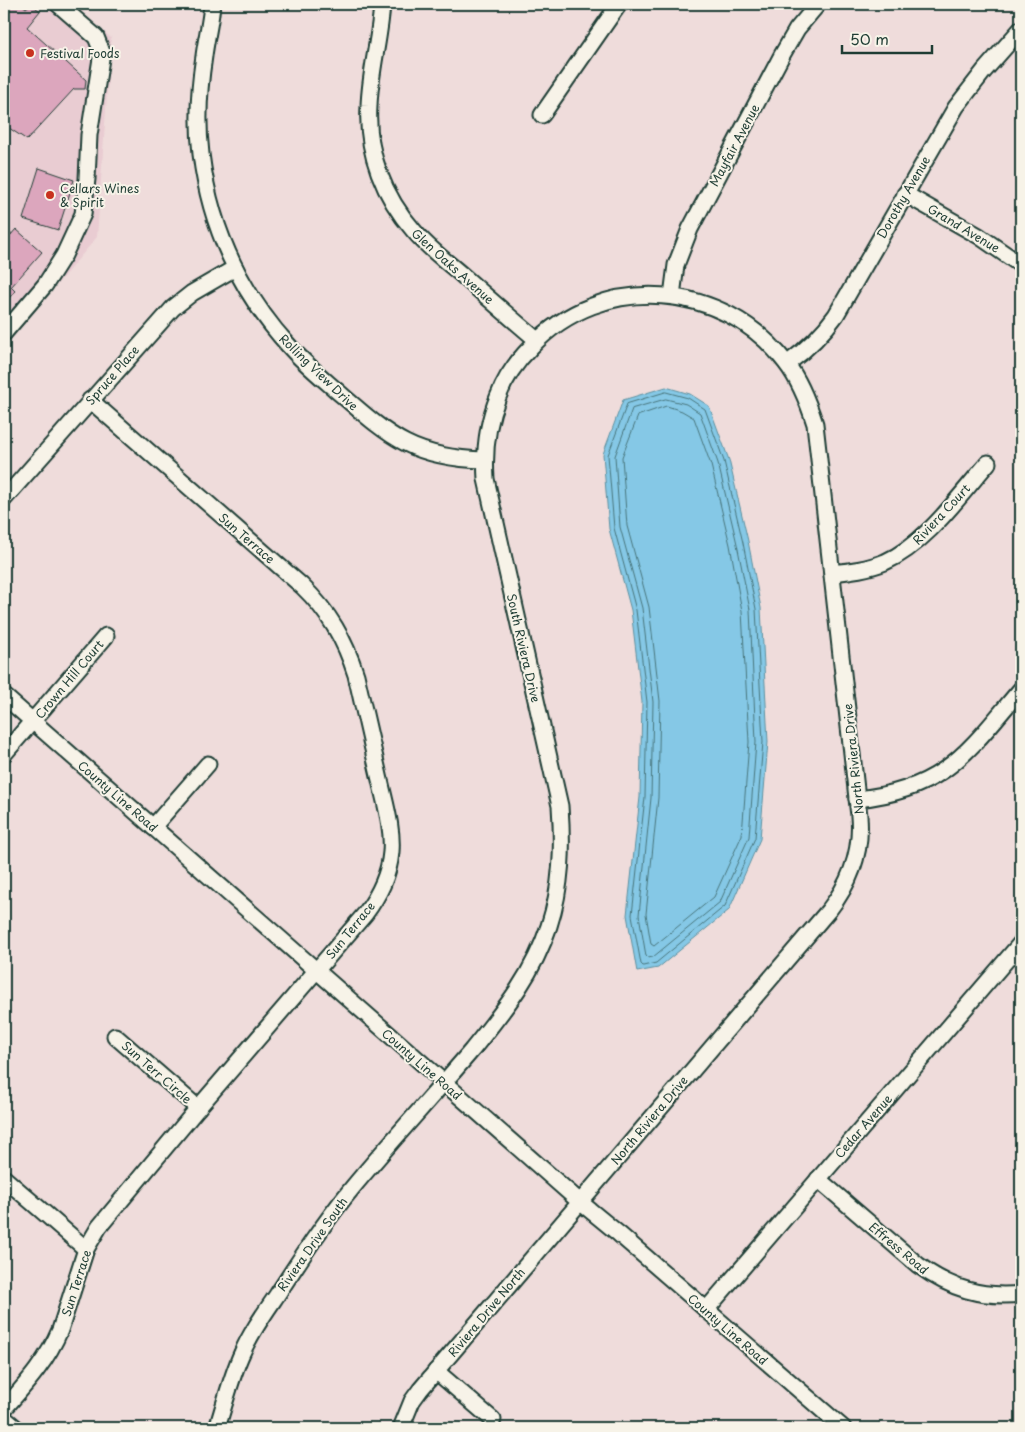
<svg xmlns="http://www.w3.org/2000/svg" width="1025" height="1432" font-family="'Playpen Sans',sans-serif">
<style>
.built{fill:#e9ccd2}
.water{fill:#85c8e6;stroke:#5c909f}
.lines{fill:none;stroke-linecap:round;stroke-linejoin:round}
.shore{stroke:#48757b;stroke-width:1}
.building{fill:#dca6bd;stroke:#1f3d34}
.minor-casing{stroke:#1f3d34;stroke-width:19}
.minor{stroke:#f7f3e8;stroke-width:15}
.poi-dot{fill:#c8321e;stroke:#f7f3e8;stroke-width:2}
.labels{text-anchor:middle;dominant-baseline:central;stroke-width:4;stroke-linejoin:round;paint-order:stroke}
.poi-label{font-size:12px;fill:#1f3d34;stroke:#f7f3e8;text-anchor:start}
.street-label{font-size:12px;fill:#1f3d34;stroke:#f7f3e8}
</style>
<rect width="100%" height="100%" fill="#efdcdb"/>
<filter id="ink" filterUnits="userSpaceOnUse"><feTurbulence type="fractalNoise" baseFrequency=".02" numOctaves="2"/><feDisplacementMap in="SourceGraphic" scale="10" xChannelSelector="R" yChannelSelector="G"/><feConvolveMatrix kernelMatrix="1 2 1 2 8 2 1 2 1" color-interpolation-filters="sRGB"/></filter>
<g filter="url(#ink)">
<polygon class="built" points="4,4 73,4 111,38 97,237 4,347"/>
<polygon class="water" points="666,387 690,394 709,406 729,460 748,541 761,608 768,742 760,839 729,910 658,968 637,972 627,915 640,797 642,702 631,610 609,529 603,454 623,400"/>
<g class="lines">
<g class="shore">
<polygon points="666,392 688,398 705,409 724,461 743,543 756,609 763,742 755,838 725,906 656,963 643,966 641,964 632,915 645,797 647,702 636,610 614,528 608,455 627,404"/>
<polygon points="666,399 686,404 700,413 718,463 737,544 750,610 756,742 749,837 720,902 653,957 648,958 646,956 639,915 651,798 653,702 642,608 620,527 615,456 632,409"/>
<polygon points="667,406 682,411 694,418 711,465 730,545 742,611 749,742 742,835 714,897 654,946 651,944 646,914 658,798 660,701 649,607 627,526 622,457 638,416"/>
</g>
</g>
<g class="building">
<polygon points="4,4 21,4 26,8 31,4 40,11 27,27 86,80 85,89 74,89 27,140 9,128 4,134"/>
<polygon points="39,168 74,180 58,230 23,219"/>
<polygon points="16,229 42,252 11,287 15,291 4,304 4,243"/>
</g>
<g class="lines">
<defs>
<g id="minor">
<path d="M 212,4 C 211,21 206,39 204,56 C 199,88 197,121 201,154 C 210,226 240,292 289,346 C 303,362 320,376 336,390 C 389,436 411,458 485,460"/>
<path d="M 382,4 C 380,38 370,72 369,106 C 366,152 384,197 414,231 C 428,248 446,261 462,275 C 487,297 512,319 537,340"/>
<polyline points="542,115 619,4"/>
<polyline points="905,194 979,236 1021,265"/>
<polyline points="672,296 676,265 690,229 782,55 797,29 818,4"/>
<polyline points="4,333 45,285 64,255 83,214 87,179 89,135 102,52 96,37 58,4"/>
<path d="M 787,364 C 807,349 822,335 836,315 L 956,107 L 984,71 L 1021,29"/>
<polyline points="4,499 173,308 192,293 235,268"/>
<path d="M 832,573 C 850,571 868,569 885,562 C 926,544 959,496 988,463"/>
<polyline points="4,696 580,1202 619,1234 843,1428"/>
<polyline points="4,754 106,636"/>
<path d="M 857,799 C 945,790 968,751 1021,689"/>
<polyline points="153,827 208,764"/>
<polyline points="115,1036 198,1108"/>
<polyline points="4,1178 86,1249"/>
<path d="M 818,1179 L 918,1265 C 951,1289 981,1298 1021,1294"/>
<polyline points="706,1310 1021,943"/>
<polyline points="436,1371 493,1420"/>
<path d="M 4,1409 C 26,1384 47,1361 60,1330 L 86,1249 L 99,1227 L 198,1108 L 365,914 C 379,895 389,876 391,852 C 393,828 385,803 380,780 C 372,745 364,710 356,675 C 345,640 329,612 302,586 L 90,400"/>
<polyline points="4,1418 16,1428"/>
<path d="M 217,1428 C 225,1403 231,1377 242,1353 C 251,1332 264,1314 277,1295 C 301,1258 325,1221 353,1187 C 392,1140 433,1096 472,1050 C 504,1010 533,975 549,926 C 562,886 563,847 560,806 L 486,479 C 484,450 487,424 498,397 C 505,378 517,361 531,347 C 602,271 724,281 786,363 C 800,381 808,402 815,424 L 859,816 C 862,851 851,882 829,910 L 420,1390 L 412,1401 L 401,1428"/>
</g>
</defs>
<use href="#minor" class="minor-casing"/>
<use href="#minor" class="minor"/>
</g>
</g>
<g class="poi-dot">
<circle cx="30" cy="53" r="5"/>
<circle cx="50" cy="195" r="5"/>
</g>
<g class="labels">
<g class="poi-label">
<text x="40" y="53">Festival Foods</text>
<text x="60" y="188">Cellars Wines<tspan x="60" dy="14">&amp; Spirit</tspan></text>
</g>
<g class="street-label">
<text transform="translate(734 145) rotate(-62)">Mayfair Avenue</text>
<text transform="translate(903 197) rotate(-60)">Dorothy Avenue</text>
<text transform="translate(964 228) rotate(31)">Grand Avenue</text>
<text transform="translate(453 266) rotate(42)">Glen Oaks Avenue</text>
<text transform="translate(319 372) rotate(44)">Rolling View Drive</text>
<text transform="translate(112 375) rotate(-49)">Spruce Place</text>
<text transform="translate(941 514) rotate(-47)">Riviera Court</text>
<text transform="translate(247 538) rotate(41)">Sun Terrace</text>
<text transform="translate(524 648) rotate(77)">South Riviera Drive</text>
<text transform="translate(69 679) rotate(-50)">Crown Hill Court</text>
<text transform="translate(853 759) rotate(-96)">North Riviera Drive</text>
<text transform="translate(118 796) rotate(41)">County Line Road</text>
<text transform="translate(350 930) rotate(-51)">Sun Terrace</text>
<text transform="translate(422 1064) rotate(41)">County Line Road</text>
<text transform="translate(157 1072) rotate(41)">Sun Terr Circle</text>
<text transform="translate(649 1120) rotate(-50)">North Riviera Drive</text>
<text transform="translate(863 1126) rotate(-49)">Cedar Avenue</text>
<text transform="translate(312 1244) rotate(-55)">Riviera Drive South</text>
<text transform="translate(899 1248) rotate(40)">Effress Road</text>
<text transform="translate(76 1283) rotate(-72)">Sun Terrace</text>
<text transform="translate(486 1312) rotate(-50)">Riviera Drive North</text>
<text transform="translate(728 1329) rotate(41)">County Line Road</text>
</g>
</g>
<rect width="1025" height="1432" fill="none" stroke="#f7f3e8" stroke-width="20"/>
<rect x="10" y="10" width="1005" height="1412" fill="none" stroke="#1f3d34" stroke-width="2" filter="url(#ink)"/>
<path d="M842 45v8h90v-8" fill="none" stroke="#1f3d34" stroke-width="2.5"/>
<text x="850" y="45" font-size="15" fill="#1f3d34" stroke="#f7f3e8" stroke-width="4" paint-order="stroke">50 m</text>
</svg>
